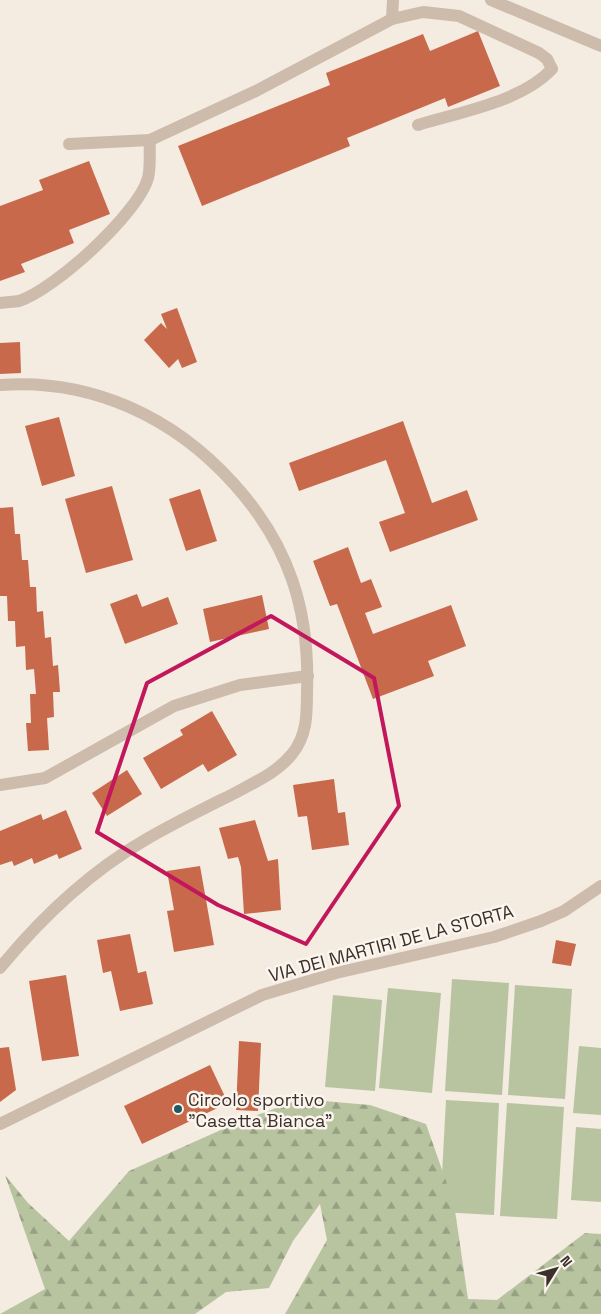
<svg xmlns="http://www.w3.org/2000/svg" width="601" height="1314" font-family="'Space Grotesk',sans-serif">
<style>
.green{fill:#b8c4a0}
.forest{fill:url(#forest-firs)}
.building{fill:#c8694b}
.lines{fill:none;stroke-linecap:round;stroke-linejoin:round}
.minor{stroke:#cdbbac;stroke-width:12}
.marked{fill:none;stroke:#c2185b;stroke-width:4;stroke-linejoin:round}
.poi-dot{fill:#1f5a5e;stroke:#fbf5ee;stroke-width:2}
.labels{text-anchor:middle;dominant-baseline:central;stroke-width:5;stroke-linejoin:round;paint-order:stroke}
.street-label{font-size:18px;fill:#3b302b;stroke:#fbf5ee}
.poi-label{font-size:18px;fill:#3b302b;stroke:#fbf5ee;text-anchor:start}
</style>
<defs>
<pattern id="forest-firs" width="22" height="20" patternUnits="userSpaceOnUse" patternTransform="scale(1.25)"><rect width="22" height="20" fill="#b8c4a0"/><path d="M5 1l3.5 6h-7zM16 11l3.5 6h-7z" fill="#97a083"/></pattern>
</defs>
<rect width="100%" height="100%" fill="#f4ebe1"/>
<g class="green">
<polygon points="452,979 509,983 502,1095 445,1091"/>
<polygon points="515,985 572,989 565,1099 508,1095"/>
<polygon points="388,988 441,993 432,1093 379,1088"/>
<polygon points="333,995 382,1000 375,1091 325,1087"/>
<polygon points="579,1046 601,1048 601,1115 573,1113"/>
<polygon points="446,1100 499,1103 494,1215 440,1212"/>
<polygon points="507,1103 564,1107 557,1219 500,1216"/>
<polygon points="576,1127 601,1129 601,1202 571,1200"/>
</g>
<polygon class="forest" points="301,1099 370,1105 426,1124 454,1204 468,1299 497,1300 585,1233 601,1234 601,1314 285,1314 327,1240 320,1204 293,1241 269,1288 226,1292 195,1314 0,1314 45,1289 5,1175 28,1203 69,1241 129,1171 241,1121"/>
<g class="building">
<polygon points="478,31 500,86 448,107 445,98 347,138 350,146 202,206 178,146 330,85 326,73 423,34 430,51"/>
<polygon points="89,161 110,214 69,230 74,243 21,264 25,272 0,281 0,206 43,190 39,180"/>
<polygon points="177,308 197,362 182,368 178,359 169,368 144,340 161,323 167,329 161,314"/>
<polygon points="20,342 21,373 0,374 0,343"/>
<polygon points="59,417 75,476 42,486 25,426"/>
<polygon points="403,421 432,503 467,490 478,520 390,552 379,522 405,513 386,460 299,491 289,463"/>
<polygon points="112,486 133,560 86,573 65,499"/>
<polygon points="200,489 217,541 186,551 169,499"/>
<polygon points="13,507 15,534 20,534 22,560 28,560 30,587 36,587 37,612 43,611 45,638 51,637 53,666 58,665 60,692 53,692 54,717 47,718 49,750 28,751 26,723 31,723 30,694 36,694 34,669 26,670 25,646 16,647 15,621 8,621 7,596 0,596 0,508"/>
<polygon points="348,547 361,583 371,579 382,607 365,613 373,634 451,605 466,646 428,661 434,676 373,699 337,604 330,606 313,561"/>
<polygon points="137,594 142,607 168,597 178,624 125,644 110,604"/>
<polygon points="262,595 269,629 210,642 203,609"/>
<polygon points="212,711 237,755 208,772 203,764 161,789 143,758 183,735 180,730"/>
<polygon points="127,770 142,794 107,816 92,793"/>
<polygon points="334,779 338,813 345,812 349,845 312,850 307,816 298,817 293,785"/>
<polygon points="66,810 82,849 59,859 57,854 34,864 32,858 14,866 12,861 0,865 0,831 41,814 43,820"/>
<polygon points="255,820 268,861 278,859 281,910 244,914 241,867 238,857 228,859 219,828"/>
<polygon points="200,866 214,945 174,952 167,911 174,910 167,871"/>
<polygon points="130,934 138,973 146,971 153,1004 120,1011 111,971 103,973 97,940"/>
<polygon points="556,940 576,944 571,966 552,963"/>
<polygon points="66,975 79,1056 42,1061 29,981"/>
<polygon points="239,1041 261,1043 258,1111 236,1110"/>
<polygon points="9,1047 16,1090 0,1102 0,1048"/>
<polygon points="210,1065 228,1103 142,1144 124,1106"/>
</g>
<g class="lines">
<g class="minor">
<polyline points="491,0 601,46"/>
<path d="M 392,19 L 423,12 L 459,16 L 539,53 L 547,59 L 552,69 C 521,102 460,112 418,125"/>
<polyline points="69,144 150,140"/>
<path d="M 0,303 C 6,302 13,302 19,301 C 54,290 138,214 148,178 C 151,167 149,152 150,140 L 256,91 L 392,19 L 393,0"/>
<path d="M 0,385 C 91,378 174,417 234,484 C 289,545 310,610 307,692 C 307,714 307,736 292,754 C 278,772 255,782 235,793 C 205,808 174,823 145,840 C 88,873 41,918 0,968"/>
<polyline points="0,785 45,778 174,706 240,685 308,676"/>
<polyline points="0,1124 262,995 336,973 494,937 541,921 564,911 601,886"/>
</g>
</g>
<path class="marked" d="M 271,616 L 374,678 L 399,806 L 306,944 L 218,905 L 97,832 L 147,683 Z"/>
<circle class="poi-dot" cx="178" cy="1109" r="5"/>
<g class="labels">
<g class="street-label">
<text transform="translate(391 943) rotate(-15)">VIA DEI MARTIRI DE LA STORTA</text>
</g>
<g class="poi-label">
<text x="188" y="1099">Circolo sportivo<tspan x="188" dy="21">"Casetta Bianca"</tspan></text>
</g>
</g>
<g transform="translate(556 1269) rotate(53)" stroke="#fbf5ee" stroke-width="4" paint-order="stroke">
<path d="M0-4L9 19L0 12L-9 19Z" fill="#3b302b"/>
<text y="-8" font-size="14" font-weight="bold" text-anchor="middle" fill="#3b302b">N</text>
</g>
</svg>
